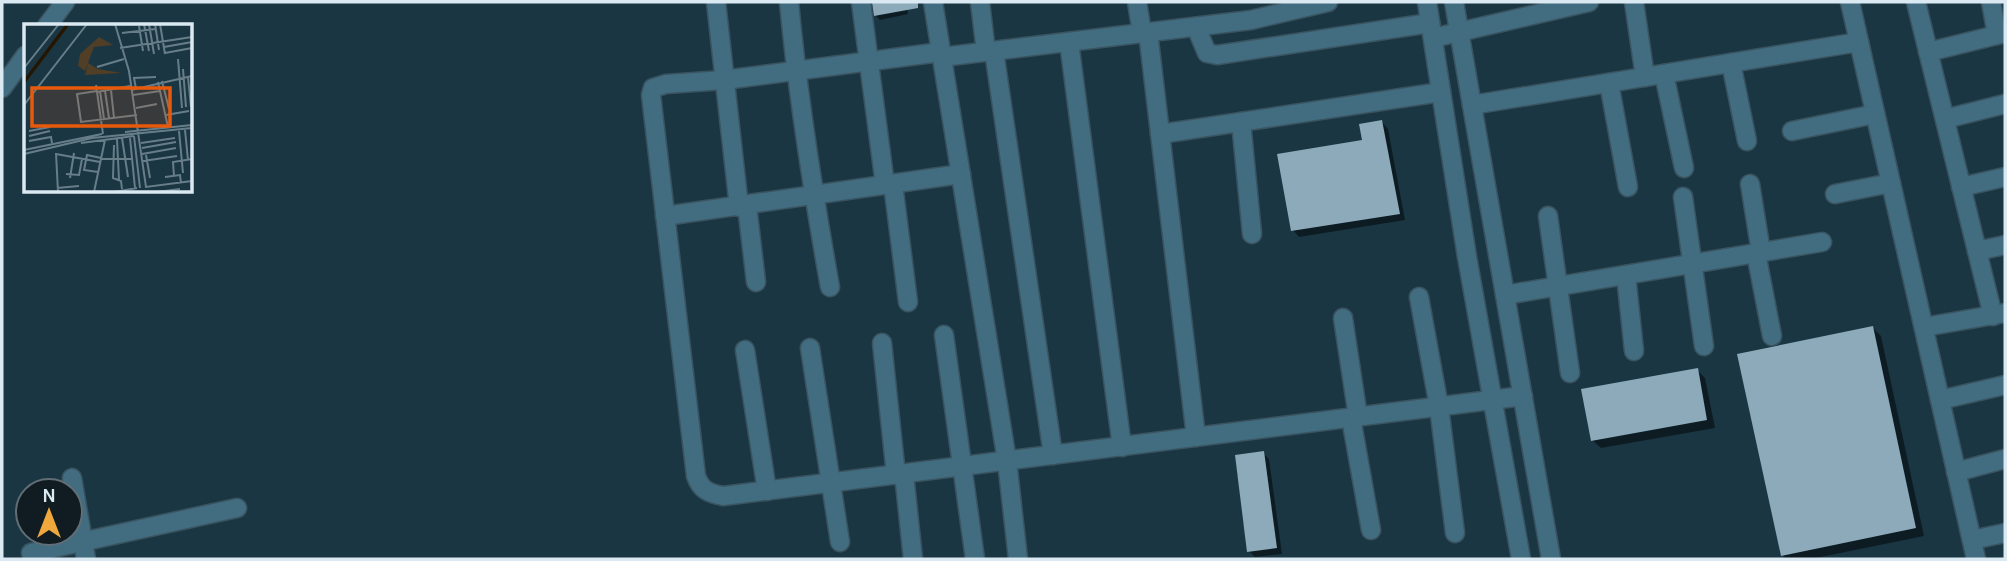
<svg xmlns="http://www.w3.org/2000/svg" width="2007" height="561" font-family="Karla,sans-serif">
<style>
.shadow{fill:#0007}
.building{fill:#8caaba}
.lines{fill:none;stroke-linecap:round;stroke-linejoin:round}
.minor-casing{stroke:#39535f;stroke-width:21}
.minor{stroke:#426c80;stroke-width:18}
.inset-river{fill:none;stroke:#251603;stroke-width:3.5}
.inset-road{fill:none;stroke:#677e89;stroke-width:2}
.view{fill:#e8590c;fill-opacity:0.15;stroke:#e8590c;stroke-width:3.5}
.inset-edge{fill:none;stroke:#dae9f2;stroke-width:3.5}
</style>
<rect width="100%" height="100%" fill="#1a3643"/>
<g class="shadow">
<polygon points="906,2 908,14 880,20 876,16 874,3"/>
<polygon points="1382,122 1388,129 1405,220 1299,237 1293,230"/>
<polygon points="1873,328 1881,336 1924,536 1811,559 1786,559 1782,555"/>
<polygon points="1697,370 1705,378 1715,428 1601,448 1592,440"/>
<polygon points="1263,453 1269,459 1282,554 1255,557 1249,551"/>
</g>
<g class="building">
<polygon points="872,2 918,2 918,8 874,16"/>
<polygon points="1382,120 1400,214 1291,231 1277,154 1362,140 1359,124"/>
<polygon points="1873,326 1916,528 1781,556 1737,354"/>
<polygon points="1698,368 1707,420 1591,441 1581,389"/>
<polygon points="1264,451 1277,548 1247,552 1235,455"/>
</g>
<g class="lines">
<defs>
<g id="minor">
<polyline points="716,2 739,207"/>
<path d="M 789,2 C 798,98 813,192 830,287"/>
<polyline points="861,2 885,185"/>
<polyline points="933,2 1007,461 1018,559"/>
<polyline points="980,2 986,52"/>
<polyline points="1137,2 1142,33"/>
<polyline points="1427,2 1467,257 1521,559"/>
<polyline points="1454,2 1551,559"/>
<polyline points="1634,2 1645,77"/>
<polyline points="1850,2 1976,559"/>
<polyline points="1916,2 1993,316"/>
<polyline points="1991,2 1997,35"/>
<polyline points="47,26 65,2"/>
<polyline points="1196,27 1207,53 1217,55 1430,23"/>
<polyline points="1148,32 1196,437"/>
<polyline points="1433,38 1589,2"/>
<polyline points="1069,42 1122,447"/>
<polyline points="994,51 1053,455"/>
<path d="M 941,52 L 724,80 L 666,84 L 653,88 L 651,95 L 696,476 C 701,490 708,493 723,496 L 1523,396"/>
<polyline points="1928,52 2005,33"/>
<polyline points="942,57 1251,20 1328,2"/>
<polyline points="1731,63 1747,141"/>
<polyline points="1664,74 1684,168"/>
<polyline points="1609,83 1628,187"/>
<polyline points="2,88 26,55"/>
<polyline points="1472,105 1859,42"/>
<polyline points="1945,119 2005,104"/>
<polyline points="1241,122 1252,234"/>
<polyline points="1792,131 1875,114"/>
<polyline points="1160,134 1441,92"/>
<polyline points="893,184 908,302"/>
<polyline points="1750,184 1761,252"/>
<polyline points="1961,187 2005,177"/>
<polyline points="1835,194 1891,183"/>
<polyline points="1683,197 1704,346"/>
<polyline points="747,206 756,282"/>
<polyline points="665,216 961,174"/>
<polyline points="1548,216 1570,373"/>
<polyline points="1977,251 2005,245"/>
<polyline points="1756,253 1772,336"/>
<polyline points="1626,275 1634,351"/>
<polyline points="1505,295 1822,242"/>
<polyline points="1419,297 1439,407 1455,533"/>
<polyline points="1343,318 1358,417"/>
<polyline points="1924,327 2005,313"/>
<polyline points="944,335 975,559"/>
<polyline points="882,343 896,475"/>
<polyline points="810,348 840,542"/>
<polyline points="745,350 767,491"/>
<polyline points="1940,400 2005,385"/>
<polyline points="1351,418 1371,530"/>
<polyline points="1956,472 2005,459"/>
<polyline points="904,474 913,559"/>
<polyline points="72,478 86,559"/>
<polyline points="1972,540 2005,533"/>
<polyline points="31,553 237,508"/>
</g>
</defs>
<use href="#minor" class="minor-casing"/>
<use href="#minor" class="minor"/>
</g>
<g transform="translate(24 24)">
<rect width="168" height="168" fill="#1a3643"/>
<path d="M 75,13 L 89,21 L 70,23 L 61,47 L 54,42 L 56,30 ZM 64,39 L 74,45 L 98,49 L 61,51 Z" fill="#503e27"/>
<path class="inset-river" d="M 0,58 L 44,0"/>
<path class="inset-road" d="M 91,0 L 105,47 L 122,163 L 168,157M 120,0 L 125,27M 125,0 L 130,30M 131,0 L 135,26M 136,0 L 141,30M 115,2 L 119,27M 98,9 L 132,5M 140,23 L 168,18M 96,24 L 168,13M 141,29 L 168,24M 154,35 L 158,84M 73,43 L 100,35M 0,44 L 35,0M 159,45 L 162,83M 164,53 L 167,83M 138,57 L 145,85M 134,58 L 144,103M 72,61 L 79,110M 112,65 L 110,54 L 132,53M 87,66 L 90,94M 107,66 L 168,52M 73,67 L 53,70 L 57,98 L 113,91M 76,67 L 80,95M 81,67 L 85,94M 73,68 L 106,62M 109,71 L 136,67M 0,81 L 63,0M 112,84 L 133,80M 142,91 L 165,87M 161,106 L 164,136M 5,107 L 26,103M 155,107 L 159,149M 101,108 L 168,101M 5,112 L 26,107M 110,112 L 116,164M 98,114 L 104,153M 106,114 L 111,164M 93,115 L 95,156M 5,117 L 27,113 L 28,119M 57,119 L 110,112M 117,119 L 151,114M 90,121 L 89,154 L 97,157 L 98,165M 118,124 L 152,118M 0,126 L 78,110M 32,129 L 34,168M 0,130 L 68,114 L 168,104M 32,130 L 76,138M 118,130 L 152,124M 122,131 L 126,154M 77,135 L 108,135M 119,137 L 153,132M 74,148 L 60,146 L 63,131 L 77,134M 42,150 L 55,151 L 58,135M 150,152 L 149,138 L 168,135M 141,153 L 156,151 L 157,159M 46,154 L 50,129M 33,164 L 55,162M 70,168 L 81,116M 90,168 L 113,164M 133,168 L 156,165"/>
<path class="view" d="M 8,64 L 146,64 L 146,102 L 8,102 Z"/>
<rect width="168" height="168" class="inset-edge"/>
</g>
<rect width="2007" height="561" fill="none" stroke="#dae9f2" stroke-width="7"/>
<g transform="translate(49 512)"><circle r="33" fill="#101c21" stroke="#616e75" stroke-width="2"/>
<path d="M0-5L12 26L0 18L-12 26Z" fill="#eea83c"/>
<text y="-10" font-size="19" font-weight="bold" text-anchor="middle" fill="#dae9f2">N</text>
</g>
</svg>
